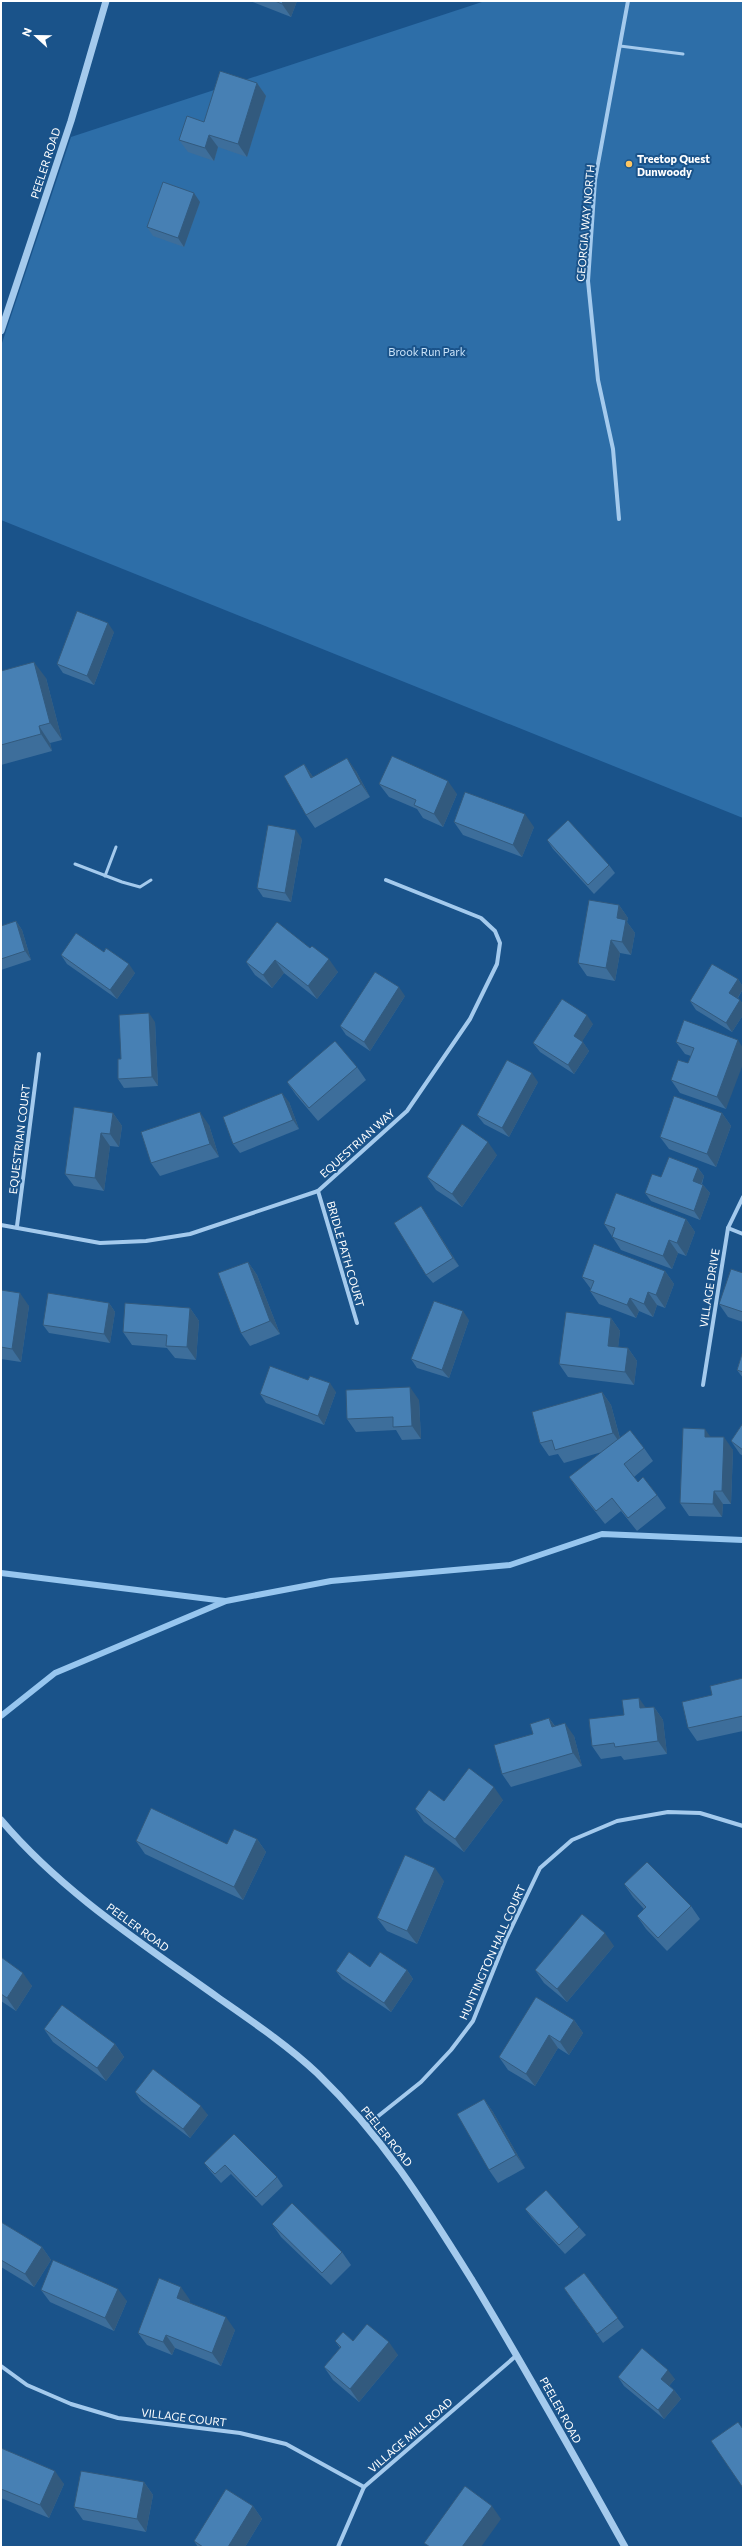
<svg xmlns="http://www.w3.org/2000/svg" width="744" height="2548" font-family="Commissioner,sans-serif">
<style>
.green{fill:#2d6ea8}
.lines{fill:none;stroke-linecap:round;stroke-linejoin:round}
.stream{stroke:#97c6ef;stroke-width:6}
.service{stroke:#a4caed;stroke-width:3}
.minor{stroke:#a4caed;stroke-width:4}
.tertiary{stroke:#a4caed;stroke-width:7}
.wall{fill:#3d6e9b}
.shaded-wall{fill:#325a7e}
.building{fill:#4780b4;stroke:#325a7e}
.poi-dot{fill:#fec661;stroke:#1a538a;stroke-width:1.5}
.labels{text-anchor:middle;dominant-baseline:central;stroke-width:4;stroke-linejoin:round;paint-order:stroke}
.poi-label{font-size:11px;font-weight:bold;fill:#fff;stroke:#1a538a;text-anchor:start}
.street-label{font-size:11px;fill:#fff;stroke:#1a538a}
.park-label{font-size:11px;fill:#cae3f9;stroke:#1a538a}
</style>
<rect width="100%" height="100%" fill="#1a538a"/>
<polygon class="green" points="485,1 743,1 743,818 1,520 1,346 71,137"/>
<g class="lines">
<g class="stream">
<polyline points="1,1573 225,1601"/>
<polyline points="1,1716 55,1673 226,1601 331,1581 510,1565 602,1534 743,1540"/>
</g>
<g class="service">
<polyline points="620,46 683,54"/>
<polyline points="75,864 122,882 140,887 151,880"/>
<polyline points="105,876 116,847"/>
</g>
<g class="minor">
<polyline points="619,519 613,449 598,380 588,281 595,180 628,1"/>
<polyline points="318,1191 357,1323"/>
<polyline points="1,1225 100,1243 146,1241 190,1234 318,1191 407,1111 470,1019 497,964 500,943 495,931 481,918 386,880"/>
<polyline points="17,1226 39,1054"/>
<polyline points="728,1228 743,1234"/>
<polyline points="703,1385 728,1228 743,1197"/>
<polyline points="367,2125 421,2082 451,2050 473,2021 506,1939 540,1868 572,1840 617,1821 668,1812 700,1813 743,1826"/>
<polyline points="1,2366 27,2385 71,2404 118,2418 240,2433 286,2444 364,2487"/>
<polyline points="338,2547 364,2487 517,2355"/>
</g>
<g class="tertiary">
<polyline points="1,331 71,121 106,1"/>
<path d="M 1,1820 C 63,1893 143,1944 220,1999 C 253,2022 287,2045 317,2073 C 383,2137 424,2203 472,2280 C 525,2368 575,2457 625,2547"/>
</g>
</g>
<g class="wall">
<polygon points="250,1 297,1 291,17"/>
<polygon points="257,83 266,96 247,157 218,147 214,161 188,152 179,140"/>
<polygon points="200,202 184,247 153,236 147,227"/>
<polygon points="114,632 94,685 63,673 57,664"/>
<polygon points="1,671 46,678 62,740 50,743 52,751 1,765"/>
<polygon points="304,764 313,777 356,771 370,797 315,828 306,815"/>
<polygon points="379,784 457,794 443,827 423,818 417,809 389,797"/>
<polygon points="454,822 534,827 522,857 463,835"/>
<polygon points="302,839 291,902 263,897 257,888"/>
<polygon points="547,840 609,865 615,873 594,894 553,849"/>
<polygon points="619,905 628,918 627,922 635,933 631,955 620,953 615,981 587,976 578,963"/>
<polygon points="16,921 22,930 31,960 1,970 1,926"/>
<polygon points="277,922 338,972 317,999 284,973 272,988 255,975 246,962"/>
<polygon points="104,952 135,973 117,999 67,964 61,955"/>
<polygon points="738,979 743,987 743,989 738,998 743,1004 743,1015 732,1032 696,1010 690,1001"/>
<polygon points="405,996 370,1051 346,1035 340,1026"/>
<polygon points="155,1022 158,1086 124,1088 118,1079"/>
<polygon points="593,1024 582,1041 589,1051 574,1074 540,1052 533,1043"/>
<polygon points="738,1040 726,1109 680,1093 671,1080 688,1063 691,1056 685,1054 676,1042"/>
<polygon points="357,1067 366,1080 318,1121 296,1095 287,1082"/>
<polygon points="538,1082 509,1137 484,1124 477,1115"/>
<polygon points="289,1102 299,1129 240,1153 233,1144"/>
<polygon points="113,1113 122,1126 119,1147 110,1146 104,1191 74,1186 65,1174"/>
<polygon points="722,1113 731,1126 716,1167 669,1149 660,1137"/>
<polygon points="209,1125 219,1157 160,1176 151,1163"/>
<polygon points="497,1155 462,1207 436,1190 427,1177"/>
<polygon points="698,1168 704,1176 702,1184 703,1185 710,1193 700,1220 651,1201 645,1193 661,1177"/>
<polygon points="421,1206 459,1266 433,1283 426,1275"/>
<polygon points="686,1219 695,1232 686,1256 678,1253 672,1269 621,1250 604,1224"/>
<polygon points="248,1262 257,1275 280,1334 250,1346 241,1333"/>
<polygon points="665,1271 674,1284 665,1308 657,1305 653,1317 639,1311 636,1318 599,1304 590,1291 591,1289 582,1277"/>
<polygon points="743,1273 743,1322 728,1317 719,1304"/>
<polygon points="1,1290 29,1306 21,1362 1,1359"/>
<polygon points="109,1303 115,1312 110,1343 49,1333 43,1325"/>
<polygon points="190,1308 199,1321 196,1360 175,1358 167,1348 132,1345 123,1332"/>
<polygon points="611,1318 620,1331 618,1347 628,1348 637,1361 634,1385 568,1377 559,1364"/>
<polygon points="469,1320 449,1378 417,1368 411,1359"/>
<polygon points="743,1351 743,1378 737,1370"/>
<polygon points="336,1392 324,1425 266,1403 260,1394"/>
<polygon points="602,1392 611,1405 620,1438 644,1448 653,1461 634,1477 638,1482 657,1495 666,1508 637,1531 621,1511 605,1524 578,1490 569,1477 602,1452 564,1463 558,1454 549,1456 540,1443"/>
<polygon points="419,1400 421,1439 402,1440 396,1430 356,1432 347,1419"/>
<polygon points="743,1423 743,1456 740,1454 731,1441"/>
<polygon points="711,1437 733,1450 731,1504 723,1504 722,1517 689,1516 680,1503"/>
<polygon points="743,1679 743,1731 697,1741 688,1728 712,1695"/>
<polygon points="654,1707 663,1720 667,1754 624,1760 621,1756 601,1759 592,1746 624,1715 645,1708"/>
<polygon points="549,1718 555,1726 574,1736 582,1766 511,1787 502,1774 533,1734"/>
<polygon points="503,1800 464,1852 424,1822 415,1809 444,1801"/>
<polygon points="257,1839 266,1852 243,1900 145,1854 136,1841 227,1844"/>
<polygon points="444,1881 417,1944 387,1931 377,1918"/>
<polygon points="624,1884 691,1906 700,1919 667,1951 646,1929 637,1916 644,1909 633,1897"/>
<polygon points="614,1946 567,2002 544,1983 535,1970"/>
<polygon points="1,1957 32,1986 16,2011 1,2001"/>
<polygon points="370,1967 407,1970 413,1979 391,2012 342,1979 336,1971"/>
<polygon points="574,2020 583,2033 569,2055 558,2048 535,2086 508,2070 499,2057"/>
<polygon points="44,2029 115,2044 124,2057 106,2081 53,2042"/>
<polygon points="135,2092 208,2115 190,2138 141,2101"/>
<polygon points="484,2099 493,2112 525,2168 498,2183 489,2170"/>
<polygon points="234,2134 277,2177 283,2186 262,2206 231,2174 221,2183 211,2172 204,2163"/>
<polygon points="525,2209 579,2227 586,2235 565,2254 532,2218"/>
<polygon points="1,2222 42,2247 51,2260 34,2287 1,2267"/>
<polygon points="272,2224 342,2252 351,2265 331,2285 281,2237"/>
<polygon points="584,2273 624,2327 603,2343 564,2288"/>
<polygon points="41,2290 127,2301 114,2331 50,2302"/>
<polygon points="190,2300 189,2302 235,2330 221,2366 175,2348 172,2355 147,2345 138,2333"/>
<polygon points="335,2341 353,2341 398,2355 359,2402 333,2380 324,2367 340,2348"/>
<polygon points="618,2377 675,2379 669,2386 674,2390 681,2399 664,2419 624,2386"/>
<polygon points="1,2448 64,2484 49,2518 1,2498"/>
<polygon points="144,2482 153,2495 146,2532 83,2520 74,2507"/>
<polygon points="253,2506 262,2519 245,2547 198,2547 194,2541"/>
</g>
<g class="shaded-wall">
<polygon points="283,1 297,1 291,17 282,4"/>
<polygon points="257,83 266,96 247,157 238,144"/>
<polygon points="209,135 218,147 214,161 205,148"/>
<polygon points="194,193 200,202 184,247 178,238"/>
<polygon points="108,623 114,632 94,685 87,676"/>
<polygon points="34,662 46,678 62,740 50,723"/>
<polygon points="39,726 50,743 52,751 41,734"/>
<polygon points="347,758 356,771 370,797 361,784"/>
<polygon points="304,764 313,777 311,778"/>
<polygon points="448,781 457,794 443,827 434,814"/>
<polygon points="525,814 534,827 522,857 513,845"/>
<polygon points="296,830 302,839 291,902 285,893"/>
<polygon points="619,905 628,918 627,922 635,933 631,955 622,942 617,918"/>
<polygon points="16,921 22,930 31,960 25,951"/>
<polygon points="611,940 620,953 615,981 606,968"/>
<polygon points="329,959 338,972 317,999 308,986"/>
<polygon points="275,960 284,973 272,988 263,975"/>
<polygon points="129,964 135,973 117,999 110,990"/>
<polygon points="738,979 743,987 743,989 735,1002 729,993"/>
<polygon points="399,987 405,996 370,1051 364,1042"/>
<polygon points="740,1000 743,1004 743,1015 732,1032 726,1023"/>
<polygon points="149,1013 155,1022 158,1086 152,1077"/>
<polygon points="587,1015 593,1024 580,1045 574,1036"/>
<polygon points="738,1040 743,1048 743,1064 726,1109 717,1097"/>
<polygon points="583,1042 589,1051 574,1074 568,1065"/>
<polygon points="532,1073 538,1082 509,1137 502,1128"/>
<polygon points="282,1093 289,1102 299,1129 293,1120"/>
<polygon points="200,1112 209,1125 219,1157 210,1144"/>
<polygon points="113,1113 122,1126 119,1147 110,1134"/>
<polygon points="722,1113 731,1126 716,1167 707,1154"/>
<polygon points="101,1133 110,1146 104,1191 95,1178"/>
<polygon points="488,1142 497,1155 462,1207 452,1194"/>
<polygon points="698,1168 704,1176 699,1190 693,1181"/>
<polygon points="703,1185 710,1193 700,1220 694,1211"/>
<polygon points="421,1206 427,1215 459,1266 453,1258"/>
<polygon points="686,1219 695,1232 686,1256 677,1243"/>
<polygon points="669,1240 678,1253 672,1269 663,1256"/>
<polygon points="248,1262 257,1275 280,1334 270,1321"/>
<polygon points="665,1271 674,1284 665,1308 656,1295"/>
<polygon points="648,1292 657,1305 653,1317 644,1304"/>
<polygon points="20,1293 29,1306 21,1362 12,1349"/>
<polygon points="630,1298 639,1311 636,1318 627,1305"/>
<polygon points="109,1303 115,1312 110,1343 104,1334"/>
<polygon points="190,1308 199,1321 196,1360 187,1347"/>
<polygon points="463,1311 469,1320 449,1378 442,1370"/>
<polygon points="611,1318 620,1331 617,1358 608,1346"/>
<polygon points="628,1348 637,1361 634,1385 625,1372"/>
<polygon points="330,1383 336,1392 324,1425 318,1416"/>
<polygon points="410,1387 419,1400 421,1439 412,1426"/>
<polygon points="602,1392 611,1405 622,1446 613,1433"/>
<polygon points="705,1429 714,1442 705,1437"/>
<polygon points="724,1437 733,1450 731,1504 722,1491"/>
<polygon points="714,1491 723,1504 722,1517 713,1504"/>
<polygon points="639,1698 648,1711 640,1708"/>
<polygon points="654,1707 663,1720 667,1754 658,1741"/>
<polygon points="549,1718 558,1731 552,1727"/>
<polygon points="565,1723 574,1736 582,1766 573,1753"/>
<polygon points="494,1787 503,1800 464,1852 455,1839"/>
<polygon points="257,1839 266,1852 243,1900 234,1887"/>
<polygon points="435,1868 444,1881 417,1944 407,1931"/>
<polygon points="605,1933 614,1946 567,2002 557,1989"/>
<polygon points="407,1970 413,1979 391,2012 384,2003"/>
<polygon points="23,1973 32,1986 16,2011 7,1998"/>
<polygon points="574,2020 583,2033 569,2055 560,2042"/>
<polygon points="549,2035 558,2048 535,2086 526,2074"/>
<polygon points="115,2044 124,2057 106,2081 97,2068"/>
<polygon points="484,2099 493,2112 525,2168 516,2155"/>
<polygon points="201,2106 208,2115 190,2138 183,2129"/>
<polygon points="42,2247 51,2260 34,2287 25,2274"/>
<polygon points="181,2287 190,2300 186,2311 177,2298"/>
<polygon points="118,2289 127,2301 114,2331 105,2318"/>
<polygon points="226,2317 235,2330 221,2366 212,2353"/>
<polygon points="166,2335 175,2348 172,2355 163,2342"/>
<polygon points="389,2342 398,2355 359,2402 350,2389"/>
<polygon points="668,2370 675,2379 667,2388 661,2379"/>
<polygon points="674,2390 681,2399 664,2419 658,2410"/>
<polygon points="55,2471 64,2484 49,2518 40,2505"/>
<polygon points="144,2482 153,2495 146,2532 137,2519"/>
<polygon points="253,2506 262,2519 245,2547 228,2547"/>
<polygon points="492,2506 501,2519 481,2547 462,2547"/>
</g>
<g class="building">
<polygon points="275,1 283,1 282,4"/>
<polygon points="220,71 257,83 238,144 209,135 205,148 179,140 187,116 204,122"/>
<polygon points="163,182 194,193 178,238 147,227"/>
<polygon points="77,611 108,623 87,676 57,664"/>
<polygon points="34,662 50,723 39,726 41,734 1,745 1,671"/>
<polygon points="392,756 448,781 434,814 414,805 416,800 379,784"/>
<polygon points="347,758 361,784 306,815 284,776 304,764 311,778"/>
<polygon points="465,792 525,814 513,845 454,822"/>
<polygon points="568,820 609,865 588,885 547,840"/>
<polygon points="268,825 296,830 285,893 257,888"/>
<polygon points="589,900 619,905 617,918 626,920 622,942 611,940 606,968 578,963"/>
<polygon points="16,921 25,951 1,959 1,926"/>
<polygon points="277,922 310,948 312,946 329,959 308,986 275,960 263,975 246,962"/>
<polygon points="76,933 104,952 106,948 129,964 110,990 61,955"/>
<polygon points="712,964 738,979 729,993 740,1000 726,1023 690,1001"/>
<polygon points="375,972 399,987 364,1042 340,1026"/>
<polygon points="562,999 587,1015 574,1036 583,1042 568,1065 533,1043"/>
<polygon points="149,1013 152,1077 118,1079 118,1059 121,1059 119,1015"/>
<polygon points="684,1020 738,1040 717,1097 671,1080 678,1060 688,1063 694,1048 676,1042"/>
<polygon points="335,1041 357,1067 309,1108 287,1082"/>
<polygon points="507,1060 532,1073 502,1128 477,1115"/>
<polygon points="282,1093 293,1120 233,1144 223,1117"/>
<polygon points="674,1096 722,1113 707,1154 660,1137"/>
<polygon points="74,1107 113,1113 110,1134 101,1133 95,1178 65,1174"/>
<polygon points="200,1112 210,1144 151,1163 141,1132"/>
<polygon points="462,1124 488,1142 452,1194 427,1177"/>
<polygon points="669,1157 698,1168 693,1181 703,1185 694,1211 645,1193 652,1174 661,1177"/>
<polygon points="616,1193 686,1219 677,1243 669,1240 663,1256 612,1237 615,1228 604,1224"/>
<polygon points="421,1206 453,1258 426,1275 394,1223"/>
<polygon points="594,1244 665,1271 656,1295 648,1292 644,1304 630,1298 627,1305 590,1291 594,1281 582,1277"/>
<polygon points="248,1262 270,1321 241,1333 218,1273"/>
<polygon points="731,1269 743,1273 743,1312 719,1304"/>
<polygon points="1,1290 20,1293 12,1349 1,1347"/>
<polygon points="48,1293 109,1303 104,1334 43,1325"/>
<polygon points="434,1301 463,1311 442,1370 411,1359"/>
<polygon points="125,1303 190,1308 187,1347 166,1346 167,1335 123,1332"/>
<polygon points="566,1312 611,1318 608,1346 628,1348 625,1372 559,1364"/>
<polygon points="743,1351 743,1372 737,1370"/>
<polygon points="270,1366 308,1380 310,1376 330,1383 318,1416 260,1394"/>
<polygon points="410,1387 412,1426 393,1427 393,1417 347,1419 346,1390"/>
<polygon points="602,1392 613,1433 555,1450 552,1440 540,1443 532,1412"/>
<polygon points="743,1423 743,1450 731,1441"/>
<polygon points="683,1428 705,1429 705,1437 724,1437 722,1491 714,1491 713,1504 680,1503"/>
<polygon points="630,1430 644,1448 624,1464 638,1482 643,1477 657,1495 628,1518 612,1498 596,1511 569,1477"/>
<polygon points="743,1678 743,1716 688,1728 682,1702 712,1695 710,1686"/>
<polygon points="639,1698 640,1708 654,1707 658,1741 615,1747 614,1743 592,1746 589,1719 624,1715 622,1700"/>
<polygon points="549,1718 552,1727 565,1723 573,1753 502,1774 494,1745 533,1734 530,1724"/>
<polygon points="469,1768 494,1787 455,1839 415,1809 429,1790 444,1801"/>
<polygon points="151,1808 227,1844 234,1829 257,1839 234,1887 136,1841"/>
<polygon points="405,1855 435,1868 407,1931 377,1918"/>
<polygon points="647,1862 691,1906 658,1938 637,1916 646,1907 624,1884"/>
<polygon points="582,1914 605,1933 557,1989 535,1970"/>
<polygon points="349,1952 370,1967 380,1952 407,1970 384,2003 336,1971"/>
<polygon points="1,1957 23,1973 7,1998 1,1994"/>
<polygon points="536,1997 574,2020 560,2042 549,2035 526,2074 499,2057"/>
<polygon points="62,2005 115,2044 97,2068 44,2029"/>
<polygon points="153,2069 201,2106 183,2129 135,2092"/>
<polygon points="484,2099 516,2155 489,2170 457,2114"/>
<polygon points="234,2134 277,2177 256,2197 225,2165 215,2174 204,2163"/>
<polygon points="546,2190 579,2227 559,2245 525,2209"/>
<polygon points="292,2203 342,2252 322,2273 272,2224"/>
<polygon points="1,2222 42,2247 25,2274 1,2260"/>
<polygon points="53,2260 118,2289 105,2318 41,2290"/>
<polygon points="584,2273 618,2318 597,2334 564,2288"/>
<polygon points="159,2278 181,2287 177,2298 226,2317 212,2353 166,2335 163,2342 138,2333"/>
<polygon points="367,2324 389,2342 350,2389 324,2367 341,2347 335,2341 343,2332 353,2341"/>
<polygon points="642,2348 668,2370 661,2379 674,2390 658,2410 618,2377"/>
<polygon points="738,2422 743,2429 743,2488 711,2441"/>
<polygon points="1,2448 55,2471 40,2505 1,2489"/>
<polygon points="81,2471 144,2482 137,2519 74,2507"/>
<polygon points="465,2486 492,2506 462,2547 430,2547 424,2543"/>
<polygon points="226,2489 253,2506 228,2547 203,2547 194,2541"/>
</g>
<circle class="poi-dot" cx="629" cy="164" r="4"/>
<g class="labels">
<g class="poi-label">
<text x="637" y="158">Treetop Quest<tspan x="637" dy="13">Dunwoody</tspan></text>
</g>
<g class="street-label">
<text transform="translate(45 163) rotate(-72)">PEELER ROAD</text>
<text transform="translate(585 223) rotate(-85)">GEORGIA WAY NORTH</text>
<text transform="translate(19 1139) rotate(-83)">EQUESTRIAN COURT</text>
<text transform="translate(357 1143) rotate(-42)">EQUESTRIAN WAY</text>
<text transform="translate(346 1254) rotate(74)">BRIDLE PATH COURT</text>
<text transform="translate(709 1288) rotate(-81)">VILLAGE DRIVE</text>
<text transform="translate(138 1927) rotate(36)">PEELER ROAD</text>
<text transform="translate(492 1952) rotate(-66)">HUNTINGTON HALL COURT</text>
<text transform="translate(387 2136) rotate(51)">PEELER ROAD</text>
<text transform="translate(561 2410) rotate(61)">PEELER ROAD</text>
<text transform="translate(184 2417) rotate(7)">VILLAGE COURT</text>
<text transform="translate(410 2435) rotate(-41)">VILLAGE MILL ROAD</text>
</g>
<g class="park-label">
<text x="427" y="351">Brook Run Park</text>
</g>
</g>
<rect width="744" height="2548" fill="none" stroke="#ffffff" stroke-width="4"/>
<g transform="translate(36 36) rotate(292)" stroke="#1a538a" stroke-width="3" paint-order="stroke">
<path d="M0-3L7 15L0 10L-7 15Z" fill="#ffffff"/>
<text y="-6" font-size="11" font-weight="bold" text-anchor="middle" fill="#ffffff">N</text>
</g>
</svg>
